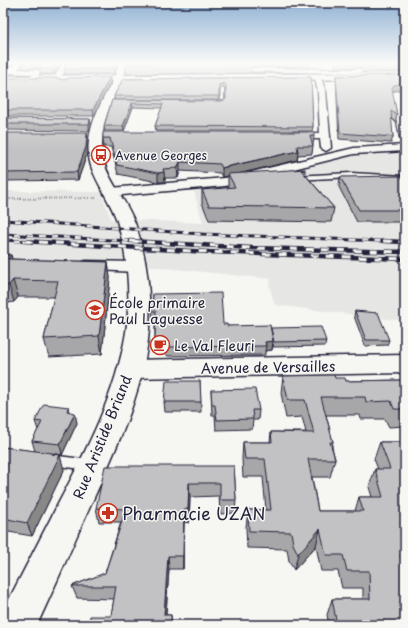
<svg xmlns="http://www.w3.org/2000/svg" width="408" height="628" font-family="'Playpen Sans',sans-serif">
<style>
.built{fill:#e6e6e4}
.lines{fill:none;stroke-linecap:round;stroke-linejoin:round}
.lane-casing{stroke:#22223b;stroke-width:3}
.street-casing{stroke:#22223b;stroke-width:3}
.secondary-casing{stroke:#22223b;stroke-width:3}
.primary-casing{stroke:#22223b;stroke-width:3}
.path{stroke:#22223b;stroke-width:2;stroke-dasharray:0.5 2;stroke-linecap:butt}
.lane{fill:#f6f6f2;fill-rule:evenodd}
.street{fill:#f6f6f2;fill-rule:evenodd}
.secondary{fill:#f6f6f2;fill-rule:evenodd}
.primary{fill:#f6f6f2;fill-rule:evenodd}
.rail-far1-casing{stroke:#22223b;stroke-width:3}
.rail-casing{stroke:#22223b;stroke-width:4.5}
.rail-far1{stroke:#f6f6f2;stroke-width:2;stroke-dasharray:6;stroke-linecap:butt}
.rail{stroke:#f6f6f2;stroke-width:3;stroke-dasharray:8;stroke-linecap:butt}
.wall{fill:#a7a7a9;stroke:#22223b}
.shaded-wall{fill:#888889;stroke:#22223b}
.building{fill:#c2c2c4;stroke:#22223b}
.labels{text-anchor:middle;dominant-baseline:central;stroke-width:3;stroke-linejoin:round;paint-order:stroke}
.far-poi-label{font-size:12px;fill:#22223b;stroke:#f6f6f2;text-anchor:start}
.poi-label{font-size:14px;fill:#22223b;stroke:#f6f6f2;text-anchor:start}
.street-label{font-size:14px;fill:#22223b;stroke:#f6f6f2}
.near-poi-label{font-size:17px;fill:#22223b;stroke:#f6f6f2;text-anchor:start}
</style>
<rect width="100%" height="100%" fill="#f6f6f2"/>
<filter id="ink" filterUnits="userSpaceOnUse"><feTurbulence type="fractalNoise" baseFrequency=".025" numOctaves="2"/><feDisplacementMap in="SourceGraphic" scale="8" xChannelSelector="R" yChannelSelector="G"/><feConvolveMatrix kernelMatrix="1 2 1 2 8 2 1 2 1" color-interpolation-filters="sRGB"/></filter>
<g filter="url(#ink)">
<polygon class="built" points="405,150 405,321 275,305 269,285 271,279 119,263 3,258 3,191 101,192 111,219 203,223 194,191 358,153"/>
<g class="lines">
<defs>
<g id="lane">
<polygon points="221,88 224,89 224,104 209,104 211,102 220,102"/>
<polygon points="405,90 405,92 398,93 396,95 393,92"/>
<polygon points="351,173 405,176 405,180 351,177 295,180 292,178 295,176"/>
<polygon points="50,455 91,460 95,461 97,465 95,469 91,470 50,465 46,464 44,460 46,456"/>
</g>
<g id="street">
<polygon points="17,63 25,63 18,69 39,70 40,72 36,81 29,79 32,74 8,73 8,69"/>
<polygon points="63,63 70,63 61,77 69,82 65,84 53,79"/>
<polygon points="224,68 360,69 364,71 360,73 226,71 222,69"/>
<polygon points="315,78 321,78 326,92 331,148 326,151 321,148 320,139 290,139 285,136 290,133 320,133 318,92"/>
<polygon points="393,92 405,92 405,96 401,96 405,116 405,141 400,138 392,94"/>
<polygon points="405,145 405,151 354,154 225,186 111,196 105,192 111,188 225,178 354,148"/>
<polygon points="86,261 135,262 141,264 143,267 141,270 135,272 80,269 78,266 80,263"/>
</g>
<g id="secondary">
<polygon points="119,63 127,63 124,78 119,81 114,78"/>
<polygon points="405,355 405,373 130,378 121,375 117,369 121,363 130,360"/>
</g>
<path id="primary" d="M 405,73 L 405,79 L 122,81 C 107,109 93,144 109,175 C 117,191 128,205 135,223 C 147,257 151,294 149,330 C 144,393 114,453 89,509 C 71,548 55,587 37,625 L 3,625 L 3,611 C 21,576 39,541 57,506 C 86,451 116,394 126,332 C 131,296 128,256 117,221 C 111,203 99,187 92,169 C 81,140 98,106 113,81 L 3,82 L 3,76 Z"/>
</defs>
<use href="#lane" class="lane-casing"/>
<use href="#street" class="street-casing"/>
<use href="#secondary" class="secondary-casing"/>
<use href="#primary" class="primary-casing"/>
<polyline class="path" points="3,199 96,198"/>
<use href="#lane" class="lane"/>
<use href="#street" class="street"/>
<use href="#secondary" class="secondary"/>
<use href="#primary" class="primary"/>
<defs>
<g id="rail-far1">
<polyline points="3,220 202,234 405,242"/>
<polyline points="3,234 148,242"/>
<polyline points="3,240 40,242"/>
</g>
<g id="rail">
<polyline points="23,241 209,252 405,259"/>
<polyline points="130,241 252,248 405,252"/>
<polyline points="383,241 405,242"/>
</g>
</defs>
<use href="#rail-far1" class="rail-far1-casing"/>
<use href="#rail" class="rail-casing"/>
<use href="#rail-far1" class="rail-far1"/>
<use href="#rail" class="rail"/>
</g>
<g class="wall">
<polygon points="21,63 62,63 54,74 41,74 39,68 22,68"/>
<polygon points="67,63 118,63 114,74 65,74 64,69"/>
<polygon points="126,63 310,63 310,67 251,66 250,73 126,74"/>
<polygon points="335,63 405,63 405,72 365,72 360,68 335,67"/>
<polygon points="405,75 405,90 405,89 392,91 397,115 395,122 391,118 393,137 391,143 339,139 336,81 336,76"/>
<polygon points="311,77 313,127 312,131 156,131 155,126 162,108 133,107 124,131 105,131 104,126 112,100 222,101 226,99 226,89 223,87 219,89 218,100 115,100 114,96 123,79"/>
<polygon points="3,78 64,80 110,83 94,116 3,116"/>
<polygon points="404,92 405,92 405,108 403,98"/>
<polygon points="3,118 90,119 91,125 89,131 3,130"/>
<polygon points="3,133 88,140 87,154 78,180 3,181"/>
<polygon points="314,136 312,154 298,155 297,160 237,174 305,170 305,174 334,208 331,222 209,220 202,203 202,190 228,188 228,176 222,177 220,173 180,171 178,178 165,178 165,182 158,182 118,174 111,147 104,147 103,138"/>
<polygon points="340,177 405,182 405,222 357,222 339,187"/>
<polygon points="3,255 11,255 12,259 108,262 110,278 102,354 49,357 44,339 54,297 18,297 14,302 3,304"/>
<polygon points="153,294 227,326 271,329 326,341 325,346 273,347 273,344 272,350 265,351 265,355 168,356 156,347 155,338 155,320 153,320 152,311"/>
<polygon points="355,311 389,340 387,345 365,346 354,316"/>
<polygon points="403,372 405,372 405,426 389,427 385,419 361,419 360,415 326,415 333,442 332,447 335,459 330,477 312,477 318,511 355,511 359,497 372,497 369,487 375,469 378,469 374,459 380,442 405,442 405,625 329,625 327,615 332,599 363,599 363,588 342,588 338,571 321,571 316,546 294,570 289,561 287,549 247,548 246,527 248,510 266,510 263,477 243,477 242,459 243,442 270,442 271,432 306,432 302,417 286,418 281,393 283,376 335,378 346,381 401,380"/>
<polygon points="200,381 201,412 165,412 164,402"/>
<polygon points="211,390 259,410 258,420 253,420 252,429 216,430 215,415 212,415"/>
<polygon points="69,407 70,412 77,423 62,455 53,453 64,470 32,536 3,531 3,447 35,451 32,441 38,430 35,421"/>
<polygon points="234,466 236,500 235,513 220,514 219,496 190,497 189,523 184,522 183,569 169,569 166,615 171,615 172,625 89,625 111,616 114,599 77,598 72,586 105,573 121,522 99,522 96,508"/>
</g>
<g class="shaded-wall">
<polygon points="6,63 14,63 7,68 8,74 3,75 3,70"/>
<polygon points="58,63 62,63 54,74 53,69"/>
<polygon points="116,63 118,63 114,74 113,69"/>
<polygon points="110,77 110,83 94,116 93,110"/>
<polygon points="223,83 223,87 218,89 219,85"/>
<polygon points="405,83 405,89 393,91 391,93 392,88 394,85"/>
<polygon points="132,103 133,107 124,131 123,126"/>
<polygon points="90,119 91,125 89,131 89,124"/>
<polygon points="87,133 88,140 87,154 78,180 77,172"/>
<polygon points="298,151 297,160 229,176 228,174 228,176 222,177 222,168"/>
<polygon points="180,162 180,171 178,178 177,168"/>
<polygon points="164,172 165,182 158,182 158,173"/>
<polygon points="11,255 15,271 8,259"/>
<polygon points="108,262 110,278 102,354 99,336"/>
<polygon points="13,280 18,297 14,302 9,285"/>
<polygon points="273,341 272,350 265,351 266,346 265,342"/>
<polygon points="69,407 71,417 67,411"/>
<polygon points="75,413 77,423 62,455 60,444"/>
<polygon points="52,453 56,464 60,455 64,470 32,536 27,523"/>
<polygon points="189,483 190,497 189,523 188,509"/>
<polygon points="184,509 184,522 183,569 183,556"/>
<polygon points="320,529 316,546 294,570 298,554"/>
<polygon points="168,556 169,569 165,625 164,615"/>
</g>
<g class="building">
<polygon points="3,63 6,63 7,69 3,70"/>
<polygon points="34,63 58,63 53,69 40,69 40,66 38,64"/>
<polygon points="67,63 116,63 113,69 64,69"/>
<polygon points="126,63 167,63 126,64"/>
<polygon points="362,63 405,63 405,67 366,67"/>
<polygon points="405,75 405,83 394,85 392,88 397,115 391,111 393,137 340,133 336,76"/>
<polygon points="110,77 93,110 3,110 3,78 58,78 64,80 69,78"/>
<polygon points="311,77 313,127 155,126 163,104 132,103 123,126 104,126 112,100 222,101 226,99 226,85 223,83 219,85 219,96 114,96 123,79"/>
<polygon points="3,118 90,119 89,124 3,124"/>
<polygon points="103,132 314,132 314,136 310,136 313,146 297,146 298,151 225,167 222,168 220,164 180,162 177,168 163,169 164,172 158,173 117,165 110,138 103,138"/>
<polygon points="3,133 87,133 86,147 77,172 3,173"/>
<polygon points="305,169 305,170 301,170 334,208 209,206 202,190 235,187 228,174"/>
<polygon points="401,176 405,182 405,210 359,210 340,177"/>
<polygon points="3,255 11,255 8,259 108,262 99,336 44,339 58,281 13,280 9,285 3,286"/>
<polygon points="221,293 223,324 227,324 227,326 270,325 273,341 265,342 266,346 167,347 155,338 156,311 152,311 153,294"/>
<polygon points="355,311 378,313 389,340 366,340"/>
<polygon points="321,327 326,341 274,342 271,328"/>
<polygon points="334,375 335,378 345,378 346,381 405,380 405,409 394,409 391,401 366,402 365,397 321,397 333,442 330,442 335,459 308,459 318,511 363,511 359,497 383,497 375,469 390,469 380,442 405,442 405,555 400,555 405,571 405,625 337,625 332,599 370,599 369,571 347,571 343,555 326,555 320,529 298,554 293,544 291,532 249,531 248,510 271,510 265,459 245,459 243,442 272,442 271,432 314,433 305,400 288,400 283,376"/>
<polygon points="166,381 200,381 201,402 164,402"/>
<polygon points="255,389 259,410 252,410 253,419 217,420 215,405 212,405 211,390"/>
<polygon points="44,404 69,407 67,411 75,413 60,444 32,441 42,422 35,421"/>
<polygon points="3,447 52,453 52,454 60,455 27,523 3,518"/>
<polygon points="105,466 234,466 236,500 220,500 220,483 189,483 188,509 184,509 183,556 168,556 164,615 171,615 171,625 89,625 90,616 111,616 116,586 72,586 105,573 126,509 96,508"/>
</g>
</g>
<linearGradient id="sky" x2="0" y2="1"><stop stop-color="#90b1d3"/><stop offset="0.42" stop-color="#fbfbf9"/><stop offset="1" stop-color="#fbfbf9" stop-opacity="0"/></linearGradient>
<rect width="408" height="151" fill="url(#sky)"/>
<defs>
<symbol id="bus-ring" viewBox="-11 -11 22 22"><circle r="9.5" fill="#f6f6f2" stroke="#c8321e" stroke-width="1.5"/><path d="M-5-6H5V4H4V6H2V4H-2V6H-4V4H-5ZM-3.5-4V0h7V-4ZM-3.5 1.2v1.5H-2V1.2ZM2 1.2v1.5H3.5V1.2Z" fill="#c8321e"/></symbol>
<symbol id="school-ring" viewBox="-11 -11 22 22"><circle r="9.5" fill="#f6f6f2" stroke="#c8321e" stroke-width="1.5"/><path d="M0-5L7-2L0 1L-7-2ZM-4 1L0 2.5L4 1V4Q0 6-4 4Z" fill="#c8321e"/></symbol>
<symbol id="cafe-ring" viewBox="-11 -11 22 22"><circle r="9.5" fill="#f6f6f2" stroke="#c8321e" stroke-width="1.5"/><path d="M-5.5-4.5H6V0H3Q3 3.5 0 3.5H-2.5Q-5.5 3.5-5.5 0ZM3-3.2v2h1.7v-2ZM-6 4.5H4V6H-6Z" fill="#c8321e"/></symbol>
<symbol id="pharmacy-ring" viewBox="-11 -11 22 22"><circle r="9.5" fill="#f6f6f2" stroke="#c8321e" stroke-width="1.5"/><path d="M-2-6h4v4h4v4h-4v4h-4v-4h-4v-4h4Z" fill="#c8321e"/></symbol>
</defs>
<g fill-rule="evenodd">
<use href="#bus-ring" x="90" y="144" width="22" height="22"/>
<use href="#school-ring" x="84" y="299" width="22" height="22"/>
<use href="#cafe-ring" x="149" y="334" width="22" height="22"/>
<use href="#pharmacy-ring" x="97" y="502" width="22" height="22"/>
</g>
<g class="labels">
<g class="far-poi-label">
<text x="115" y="155">Avenue Georges</text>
</g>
<g class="poi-label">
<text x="109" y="302">École primaire<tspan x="109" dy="16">Paul Laguesse</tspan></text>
<text x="174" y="345">Le Val Fleuri</text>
</g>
<g class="street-label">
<text transform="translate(268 367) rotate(-1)">Avenue de Versailles</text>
<text transform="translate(102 437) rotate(-68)">Rue Aristide Briand</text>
</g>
<g class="near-poi-label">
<text x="122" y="513">Pharmacie UZAN</text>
</g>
</g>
<rect width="408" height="628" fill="none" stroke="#f6f6f2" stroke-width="16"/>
<rect x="8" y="8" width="392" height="612" fill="none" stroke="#22223b" stroke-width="1.5" filter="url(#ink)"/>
</svg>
